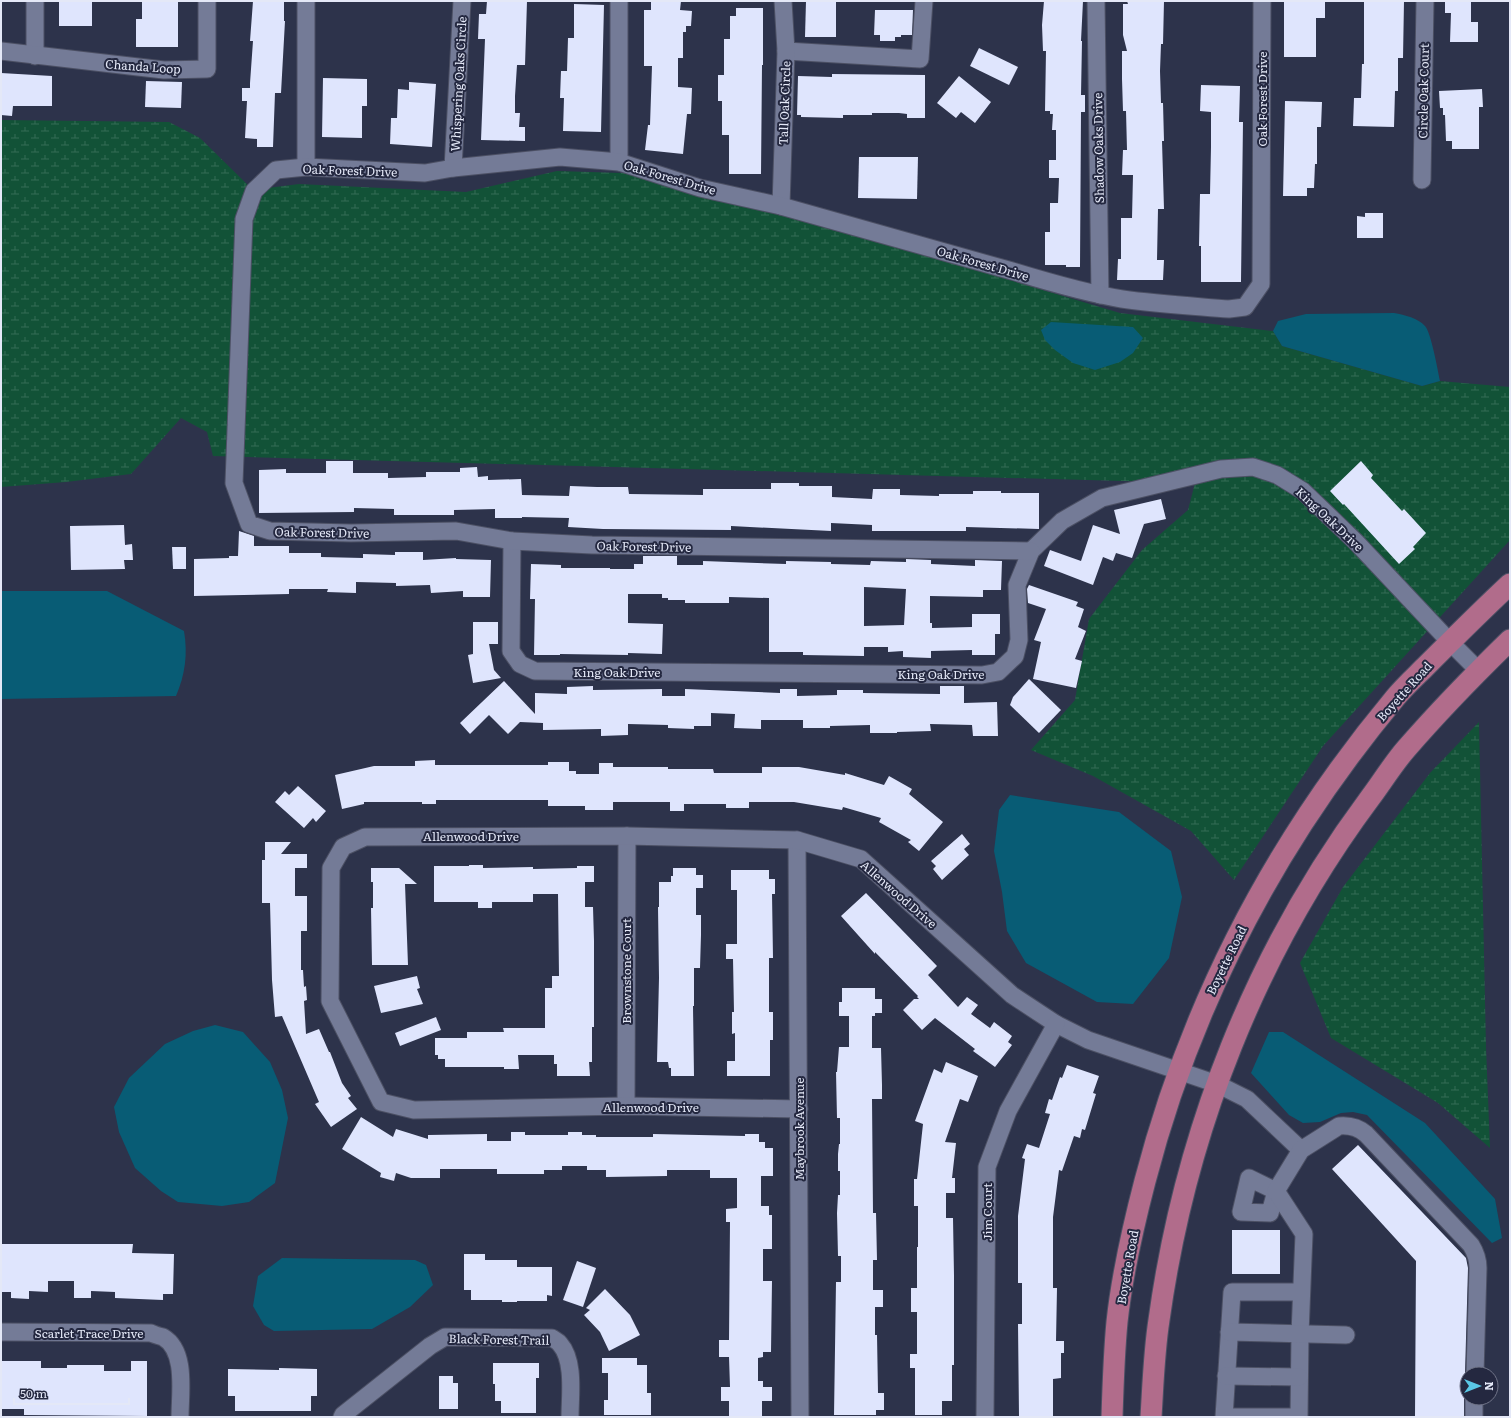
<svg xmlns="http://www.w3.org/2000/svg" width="1511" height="1418" font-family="Literata,serif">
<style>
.wetland{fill:url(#wetland-marsh)}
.water{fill:#085c75}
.building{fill:#dfe5fd;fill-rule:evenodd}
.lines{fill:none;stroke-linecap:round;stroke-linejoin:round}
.minor-casing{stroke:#4c5064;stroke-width:19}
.major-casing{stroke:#4c5064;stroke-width:23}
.minor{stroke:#747b97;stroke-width:17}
.major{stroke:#b16c8b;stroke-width:21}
.labels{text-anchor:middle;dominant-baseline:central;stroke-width:4;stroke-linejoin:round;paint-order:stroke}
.street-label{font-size:12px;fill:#e4e8f7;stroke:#242840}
</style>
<defs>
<pattern id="wetland-marsh" width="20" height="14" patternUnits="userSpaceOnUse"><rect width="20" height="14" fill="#125237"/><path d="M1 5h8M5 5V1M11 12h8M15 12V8" fill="none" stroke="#346b55"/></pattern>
</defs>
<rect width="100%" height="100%" fill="#2d334b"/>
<g class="wetland">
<polygon points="1,120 169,122 200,138 253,190 299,184 466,192 557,171 655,174 1120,313 1273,331 1282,346 1422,386 1440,381 1510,387 1510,540 1323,746 1234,880 1191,831 1093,776 1031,750 1075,700 1089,619 1142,550 1188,510 1195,483 213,456 207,432 181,418 131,474 66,482 1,487"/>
<polygon points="1479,722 1486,1047 1490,1148 1438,1103 1331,1038 1300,963 1343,887 1430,773"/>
</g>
<g class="water">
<path d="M 1394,313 C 1405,315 1418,318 1425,326 C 1431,332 1438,371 1440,381 L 1422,386 L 1282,346 L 1273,331 L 1278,321 L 1306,314 Z"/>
<polygon points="1051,322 1133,327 1143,338 1133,353 1120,362 1095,370 1073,363 1055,350 1045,340 1041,330"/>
<path d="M 1,591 L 107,591 L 184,631 C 188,654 185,675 176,696 L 1,699 Z"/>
<polygon points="1010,795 1119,812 1171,851 1182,897 1169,958 1133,1004 1097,1002 1026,963 1007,931 1002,892 994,851 999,810"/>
<polygon points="215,1025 243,1032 270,1062 282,1090 288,1118 275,1183 249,1202 222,1206 178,1202 161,1191 135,1168 119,1132 114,1107 129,1078 165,1044 193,1031"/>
<polygon points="1269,1032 1283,1032 1425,1123 1495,1199 1502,1238 1492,1243 1367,1115 1353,1112 1341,1113 1320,1122 1303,1123 1289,1115 1251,1073"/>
<polygon points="282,1258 415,1260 426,1265 433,1285 410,1307 372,1329 274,1331 264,1325 253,1306 258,1276"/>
</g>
<g class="building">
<rect x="59" y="1" width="33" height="25"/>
<polygon points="142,1 178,1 178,47 136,47 136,19 142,19"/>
<polygon points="253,1 284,1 284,21 285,21 281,93 275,93 273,147 257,147 257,139 245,138 247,101 242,101 242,88 250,88 250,83 253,41 250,41"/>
<polygon points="487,1 527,1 525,65 517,65 515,96 515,113 520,113 519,127 525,127 525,141 481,140 485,39 478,39 479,14 486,14"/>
<polygon points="651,1 681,1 680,10 692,11 691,26 686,26 686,32 683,32 683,58 678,58 678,87 692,88 691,114 687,114 683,154 645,150 648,125 650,125 652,66 644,66 644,10 651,10"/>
<polygon points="806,1 836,1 836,37 805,37"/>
<polygon points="1044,1 1083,1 1081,41 1082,41 1081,95 1085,95 1085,112 1081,112 1080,267 1066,267 1066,265 1045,265 1045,232 1050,232 1050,203 1058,203 1059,178 1049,178 1049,160 1056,160 1056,130 1052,130 1053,114 1050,114 1050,111 1045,111 1046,51 1043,51 1042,25"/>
<polygon points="1127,1 1164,1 1163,44 1161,44 1160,71 1161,103 1163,103 1164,141 1162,141 1164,209 1158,209 1157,260 1164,260 1163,280 1117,280 1118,259 1121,259 1121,218 1132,218 1133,175 1122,175 1123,150 1127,150 1126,111 1123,111 1122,79 1122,51 1127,51 1123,35 1123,4 1128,4"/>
<polygon points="1284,1 1325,1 1325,18 1316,18 1316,57 1284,57"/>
<polygon points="1364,1 1404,1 1403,58 1398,58 1398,91 1395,91 1394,127 1353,126 1354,98 1361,98 1362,64 1364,64"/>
<polygon points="1445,1 1471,1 1471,22 1478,22 1478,42 1450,42 1451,13 1445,13"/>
<polygon points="574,4 604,5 601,132 563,131 564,98 560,98 561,71 567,71 568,38 574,38"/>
<polygon points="736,8 763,8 763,65 762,65 761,174 729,174 729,135 722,135 722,101 718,101 718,75 724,75 724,39 730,39 730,16 736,16"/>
<polygon points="875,10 913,10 912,35 901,35 901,37 895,37 895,41 880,41 880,35 874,35"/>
<polygon points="979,48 1018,67 1009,85 970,66"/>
<polygon points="1,73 52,76 52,106 13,106 12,116 1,115"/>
<polygon points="832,74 925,75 925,118 907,118 907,114 899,113 872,113 872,115 843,115 843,118 801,117 801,115 797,115 798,76 832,77"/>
<polygon points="959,76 991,102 975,123 961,112 956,118 937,103"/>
<polygon points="323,78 367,79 367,106 362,106 362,138 322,137"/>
<polygon points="146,81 182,82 181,108 145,107"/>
<polygon points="409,82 436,84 432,147 390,144 391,118 397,118 398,89 409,90"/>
<polygon points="1201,85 1240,86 1239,122 1243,122 1241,282 1201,282 1201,246 1199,246 1200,194 1210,194 1211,147 1211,112 1200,111"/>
<polygon points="1482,89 1483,107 1479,107 1479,149 1452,149 1452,141 1446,141 1445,115 1443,115 1443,108 1440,108 1439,91"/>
<polygon points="1285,101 1322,102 1321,127 1317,127 1317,164 1315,164 1314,188 1307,188 1307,196 1283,196"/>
<polygon points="859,157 918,157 917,199 858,198"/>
<polygon points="1365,213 1383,213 1383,238 1357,238 1357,216 1365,217"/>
<polygon points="326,461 353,461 353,473 388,473 388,478 426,477 426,472 460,472 460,468 477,467 478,477 488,476 488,480 521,479 522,495 569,496 570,486 597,487 628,487 629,494 703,495 703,489 771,489 771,483 799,483 799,486 832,486 832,497 872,499 873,489 900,489 900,495 939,496 939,494 973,494 973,491 1001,491 1001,493 1039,493 1039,529 966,527 966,531 872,531 872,525 831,523 831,531 731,526 731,530 603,529 568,527 569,518 522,517 522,518 495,518 495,509 454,510 454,515 394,515 394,509 354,508 354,512 259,513 259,470 286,469 286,473 326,473"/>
<polygon points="1361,461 1373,475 1371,478 1402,511 1404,509 1426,533 1413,547 1415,549 1399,564 1344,504 1343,505 1330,491"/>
<polygon points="1161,499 1166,519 1144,524 1132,558 1116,553 1113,561 1103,557 1093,585 1044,566 1050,550 1081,561 1093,525 1120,534 1114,510"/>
<polygon points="124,525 125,545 132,544 133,560 124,560 125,569 71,570 70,526"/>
<polygon points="239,531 254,536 254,546 289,546 289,553 321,553 321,557 363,558 363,554 395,555 395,552 423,552 423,560 456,558 456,559 491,560 490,597 463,597 463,591 431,593 430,585 396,586 396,583 356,582 356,593 327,592 328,589 289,589 289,594 194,596 194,559 229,558 229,556 238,556"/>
<polygon points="172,547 186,547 186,569 173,569"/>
<path d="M 643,556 L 677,556 L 677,565 L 703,565 L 703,561 L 786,564 L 786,561 L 831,562 L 831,564 L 870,565 L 871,561 L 906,562 L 906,559 L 931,560 L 931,564 L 975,566 L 975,560 L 1002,561 L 1001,590 L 983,590 L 983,597 L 930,596 L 930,623 L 932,623 L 932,628 L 972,627 L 972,614 L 1000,614 L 1000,634 L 995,634 L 995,655 L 972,655 L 972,650 L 931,651 L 931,658 L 903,657 L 903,651 L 888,652 L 888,647 L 864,647 L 864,656 L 803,655 L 803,652 L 769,652 L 769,598 L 729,597 L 729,603 L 685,603 L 685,600 L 668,600 L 668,598 L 662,598 L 662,594 L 628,594 L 628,623 L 663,624 L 662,654 L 628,653 L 628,655 L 560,654 L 560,655 L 534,655 L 535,599 L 530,599 L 531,564 L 561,565 L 561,568 L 610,568 L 610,569 L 634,569 L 634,564 L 643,564 ZM 864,587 L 906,589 L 904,625 L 864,626 Z"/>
<polygon points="1029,585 1078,602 1076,606 1084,609 1078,627 1086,631 1075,659 1082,661 1076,688 1033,679 1041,642 1034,640 1046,609 1028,603 1027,589"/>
<polygon points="473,622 498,622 498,644 489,644 494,670 501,678 473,683 468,655 473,654"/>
<polygon points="1029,679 1061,710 1039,733 1010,705 1013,697"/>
<polygon points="504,681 535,714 535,693 567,694 567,687 593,686 593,690 662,689 662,696 685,696 685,689 780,693 780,689 797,689 797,696 837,695 837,690 863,690 863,693 940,694 940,686 964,686 964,703 997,702 998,736 973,736 972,725 930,724 931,731 897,732 897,733 870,733 870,725 830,726 830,728 803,728 803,720 761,720 761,729 734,728 735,714 711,713 711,726 694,726 694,729 668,728 668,725 628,724 628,735 601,736 601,729 543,730 543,723 520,722 508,734 489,715 470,734 460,723"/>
<polygon points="435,760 435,765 548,765 548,762 569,762 569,771 576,771 576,774 599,774 599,763 613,763 613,767 668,767 668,769 713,769 714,773 762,773 762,767 799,767 845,775 845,773 884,785 889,776 912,789 909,794 943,822 919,851 908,842 911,840 879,822 881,818 843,807 842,810 794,802 749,802 749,808 726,808 726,804 684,804 684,811 670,811 670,802 613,802 613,810 585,810 585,806 548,806 548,800 436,800 436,804 422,804 422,802 364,802 364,804 342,809 335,775 374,766 415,766 415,761"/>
<polygon points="298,786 326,811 316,822 313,818 304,828 275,802 285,791 289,795"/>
<polygon points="962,834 970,844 964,849 969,855 942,880 933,869 936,866 931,861"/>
<polygon points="265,842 291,842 281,854 307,854 307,868 295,868 295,896 307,896 307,931 301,931 301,970 303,970 304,987 306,986 307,1000 304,1001 306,1034 319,1029 329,1052 330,1052 342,1083 351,1096 348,1098 357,1109 331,1127 315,1104 319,1102 282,1016 275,1017 272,980 270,903 262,903 262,860 265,860"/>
<polygon points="469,865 483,865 483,868 533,867 533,869 577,868 577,866 594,866 594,882 585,882 585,907 593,907 594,941 594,1027 592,1027 592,1062 589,1062 590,1076 557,1076 557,1064 554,1064 554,1055 518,1055 519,1069 504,1069 504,1067 445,1067 445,1059 438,1059 438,1055 435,1055 435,1038 467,1038 467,1032 504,1032 503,1028 545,1028 545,988 552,988 552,976 559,976 558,894 533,894 533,902 492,902 492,908 478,908 478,902 434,902 434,866 469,866"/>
<polygon points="371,868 399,868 417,884 405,884 408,965 372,965 371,908 373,908 373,882 371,882"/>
<polygon points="673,868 696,868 696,875 703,875 703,888 696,888 696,915 701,915 701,935 700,968 694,968 694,1006 693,1006 694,1076 671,1076 671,1068 669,1068 668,1062 657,1062 659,978 658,907 659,907 659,882 671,882 671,876 673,876"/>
<polygon points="731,870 769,870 769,879 775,879 775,894 772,894 773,958 769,958 769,1012 773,1012 773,1040 770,1040 770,1076 727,1076 727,1061 735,1061 735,1033 732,1034 732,1012 734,1012 733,959 726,959 726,944 737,944 737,890 731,890"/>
<polygon points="866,893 937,966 928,975 958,1007 967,997 978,1005 971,1014 990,1028 994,1022 1012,1036 1008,1042 1012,1045 995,1067 973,1051 975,1049 935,1018 922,1030 903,1010 914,999 919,999 917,997 918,996 875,952 875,954 841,916"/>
<polygon points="417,976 420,988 417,989 423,1004 381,1013 374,986"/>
<polygon points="842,988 875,988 875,999 882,999 882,1013 875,1013 875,1016 872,1016 872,1048 881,1048 882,1085 882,1099 872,1099 873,1213 876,1213 877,1260 873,1260 873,1290 883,1290 883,1307 875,1307 875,1335 877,1335 878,1393 884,1393 884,1410 876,1410 876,1415 834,1415 836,1282 841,1282 841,1256 838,1256 837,1213 838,1195 840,1195 840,1171 838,1171 838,1154 839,1144 840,1144 840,1118 837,1118 836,1072 837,1072 839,1047 849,1047 849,1016 839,1016 839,1002 842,1002"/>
<polygon points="436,1017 441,1030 400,1046 395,1033"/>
<polygon points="946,1062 978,1076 968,1102 960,1099 945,1142 956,1143 952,1178 955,1178 955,1193 946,1193 946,1218 953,1218 954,1275 954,1365 952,1365 952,1401 942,1401 942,1415 915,1415 915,1368 910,1368 910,1354 917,1354 917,1312 911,1312 911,1288 917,1288 917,1247 918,1247 918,1206 914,1206 914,1179 917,1179 923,1124 915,1121 934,1069 942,1073"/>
<polygon points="1067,1065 1099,1076 1093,1093 1096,1094 1085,1130 1082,1129 1080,1138 1074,1136 1062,1171 1059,1170 1053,1217 1053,1288 1057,1288 1056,1341 1064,1341 1064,1353 1061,1353 1061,1378 1053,1379 1053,1417 1019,1417 1018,1324 1022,1324 1022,1283 1018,1283 1018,1216 1025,1159 1022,1158 1027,1144 1039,1148 1050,1114 1045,1113 1049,1099 1052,1100 1060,1077 1062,1078"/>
<polygon points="361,1117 393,1137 396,1129 428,1139 428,1135 487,1134 487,1141 511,1141 511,1132 525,1132 525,1135 568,1135 568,1132 582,1132 582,1135 596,1135 596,1137 653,1137 653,1134 745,1136 745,1134 759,1134 759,1142 765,1142 765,1148 773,1148 773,1176 761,1176 761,1206 769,1206 769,1215 772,1215 772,1249 763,1249 763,1281 772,1281 771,1352 763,1352 763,1357 758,1358 758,1381 763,1381 763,1387 772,1387 772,1401 762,1401 762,1417 729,1417 729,1401 721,1401 721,1387 730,1387 729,1357 719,1357 719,1340 729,1340 730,1222 726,1222 726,1209 737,1208 737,1178 710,1178 710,1170 667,1170 667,1176 606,1177 606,1170 587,1170 587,1166 562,1166 562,1170 544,1170 544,1174 497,1174 497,1169 440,1169 440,1178 411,1178 396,1173 394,1181 380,1177 381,1173 342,1149"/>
<polygon points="1358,1145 1466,1258 1468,1268 1465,1374 1466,1379 1466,1392 1464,1398 1464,1417 1415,1417 1416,1261 1332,1169"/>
<rect x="1232" y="1230" width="48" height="44"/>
<polygon points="1,1244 133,1244 132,1253 174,1254 173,1294 163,1294 163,1300 115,1298 115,1292 91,1291 91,1298 74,1298 74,1281 48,1281 48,1292 29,1291 29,1299 11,1298 11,1292 1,1292"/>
<polygon points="464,1254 485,1254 485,1260 517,1260 517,1267 552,1267 552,1296 547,1295 547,1301 517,1301 517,1302 502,1302 502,1300 471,1300 471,1290 464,1290"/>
<polygon points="577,1261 596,1268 583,1307 563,1300"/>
<polygon points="605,1289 630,1315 640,1335 609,1351 600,1332 584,1315 590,1310 586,1308"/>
<polygon points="602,1358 637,1358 637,1365 647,1365 647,1393 651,1393 651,1415 604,1415 604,1400 608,1400 608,1373 602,1373"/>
<polygon points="1,1361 41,1361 41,1368 67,1368 67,1365 104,1365 104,1371 131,1371 131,1361 147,1361 147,1416 24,1415 24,1409 1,1409"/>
<polygon points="493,1363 539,1363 539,1378 536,1378 536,1413 501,1413 501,1401 495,1401 495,1384 493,1384"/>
<polygon points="279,1368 317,1369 317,1396 311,1396 311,1411 235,1411 235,1396 228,1396 228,1369 279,1370"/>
<polygon points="439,1376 453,1376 453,1383 458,1383 458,1409 439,1409"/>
</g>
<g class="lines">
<defs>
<g id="minor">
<polyline points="35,1 35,56"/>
<polyline points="619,1 619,162"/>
<polyline points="1096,1 1100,295"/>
<polyline points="1,51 164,70 207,69 207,1"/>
<polyline points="786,51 920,59 924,1"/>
<polyline points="306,167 306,1"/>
<polyline points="453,168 462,1"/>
<polyline points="1422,180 1425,1"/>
<polyline points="781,206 786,51 783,1"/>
<polyline points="512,541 511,651 520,664 535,671 982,675 998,672 1015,656 1019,640 1017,585 1031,551 1062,521 1102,498 1221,469 1253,467 1277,475 1303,491 1356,542 1450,642 1479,671"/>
<path d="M 1031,551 L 592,545 L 512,541 L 456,531 L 351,533 L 270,531 L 249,524 L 234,483 L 244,219 L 254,191 L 276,170 L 306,167 L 425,173 L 453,168 L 560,157 L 619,162 L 700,188 L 781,206 L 1012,271 C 1048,282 1085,293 1122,299 C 1157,304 1193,306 1229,309 L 1245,307 L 1261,284 L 1262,1"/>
<polyline points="797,840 800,1417"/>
<polyline points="626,1106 627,836"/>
<polyline points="799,1109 626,1106 414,1110 381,1102 330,1001 331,868 343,847 365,837 627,836 797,840 861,859 1012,995 1056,1024 1088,1040 1217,1084 1247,1099 1301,1150"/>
<polygon points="1249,1178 1276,1191 1270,1213 1241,1212"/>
<path d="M 1301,1292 L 1232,1292 L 1224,1417 L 1299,1417 L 1300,1334 L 1304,1234 L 1276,1191 L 1301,1150 L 1339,1126 C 1350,1125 1358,1127 1366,1134 L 1471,1245 C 1476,1253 1478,1259 1478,1268 L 1475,1374"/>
<path d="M 1,1332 L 151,1333 C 155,1335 159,1336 163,1337 C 187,1351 180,1393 180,1417"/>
<polyline points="1229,1332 1346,1335"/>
<polyline points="1226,1376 1299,1377"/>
<path d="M 342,1417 L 343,1415 L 430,1346 L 445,1337 L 552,1338 C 555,1340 558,1341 560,1344 C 575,1361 570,1396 570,1417"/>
<polyline points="985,1417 987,1167 1008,1111 1056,1024"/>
<polyline points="1474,1417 1474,1398"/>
</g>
<g id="major">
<path d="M 1112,1417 C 1113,1385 1114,1353 1117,1322 C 1122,1275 1133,1227 1145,1181 C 1192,1000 1275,842 1395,698 C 1404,687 1415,677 1425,667 C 1453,639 1481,611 1510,584"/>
<path d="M 1151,1417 C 1153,1385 1154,1352 1159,1320 C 1185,1132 1256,951 1370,798 C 1382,782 1393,764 1406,749 C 1439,711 1474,675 1510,640"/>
</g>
</defs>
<use href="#minor" class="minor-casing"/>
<use href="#major" class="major-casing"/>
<use href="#minor" class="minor"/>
<use href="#major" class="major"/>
</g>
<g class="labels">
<g class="street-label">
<text transform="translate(143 66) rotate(4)">Chanda Loop</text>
<text transform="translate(458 84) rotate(-87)">Whispering Oaks Circle</text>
<text transform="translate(1423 91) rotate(-89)">Circle Oak Court</text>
<text transform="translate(1262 99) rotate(-90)">Oak Forest Drive</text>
<text transform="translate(784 103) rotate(-88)">Tall Oak Circle</text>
<text transform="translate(1098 148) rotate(-91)">Shadow Oaks Drive</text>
<text transform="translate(350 170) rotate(2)">Oak Forest Drive</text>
<text transform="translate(670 177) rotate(16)">Oak Forest Drive</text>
<text transform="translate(983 263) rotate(16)">Oak Forest Drive</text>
<text transform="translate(1330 519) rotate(43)">King Oak Drive</text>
<text transform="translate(322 532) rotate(1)">Oak Forest Drive</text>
<text transform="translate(644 546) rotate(1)">Oak Forest Drive</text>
<text x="617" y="672">King Oak Drive</text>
<text x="941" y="674">King Oak Drive</text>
<text transform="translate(1404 691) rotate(-48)">Boyette Road</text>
<text x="471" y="836">Allenwood Drive</text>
<text transform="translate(899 894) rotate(41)">Allenwood Drive</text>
<text transform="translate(1226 960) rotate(-64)">Boyette Road</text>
<text transform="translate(626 971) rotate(-90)">Brownstone Court</text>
<text x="651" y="1107">Allenwood Drive</text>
<text transform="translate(799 1129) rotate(-90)">Maybrook Avenue</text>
<text transform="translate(987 1212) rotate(-90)">Jim Court</text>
<text transform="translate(1127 1267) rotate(-80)">Boyette Road</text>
<text x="89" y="1333">Scarlet Trace Drive</text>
<text transform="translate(499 1339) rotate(1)">Black Forest Trail</text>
</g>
</g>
<rect width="1511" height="1418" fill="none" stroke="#e4e8f7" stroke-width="4"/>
<g transform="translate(1479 1386) rotate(90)"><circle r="19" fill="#242840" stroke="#717589"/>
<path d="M0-3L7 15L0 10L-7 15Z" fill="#5ac8e6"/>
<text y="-6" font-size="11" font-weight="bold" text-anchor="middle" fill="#e4e8f7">N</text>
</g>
<path d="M14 1398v6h115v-6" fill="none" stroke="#e4e8f7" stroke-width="2"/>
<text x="20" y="1398" font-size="12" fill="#e4e8f7" stroke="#242840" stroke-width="3" paint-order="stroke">50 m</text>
</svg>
